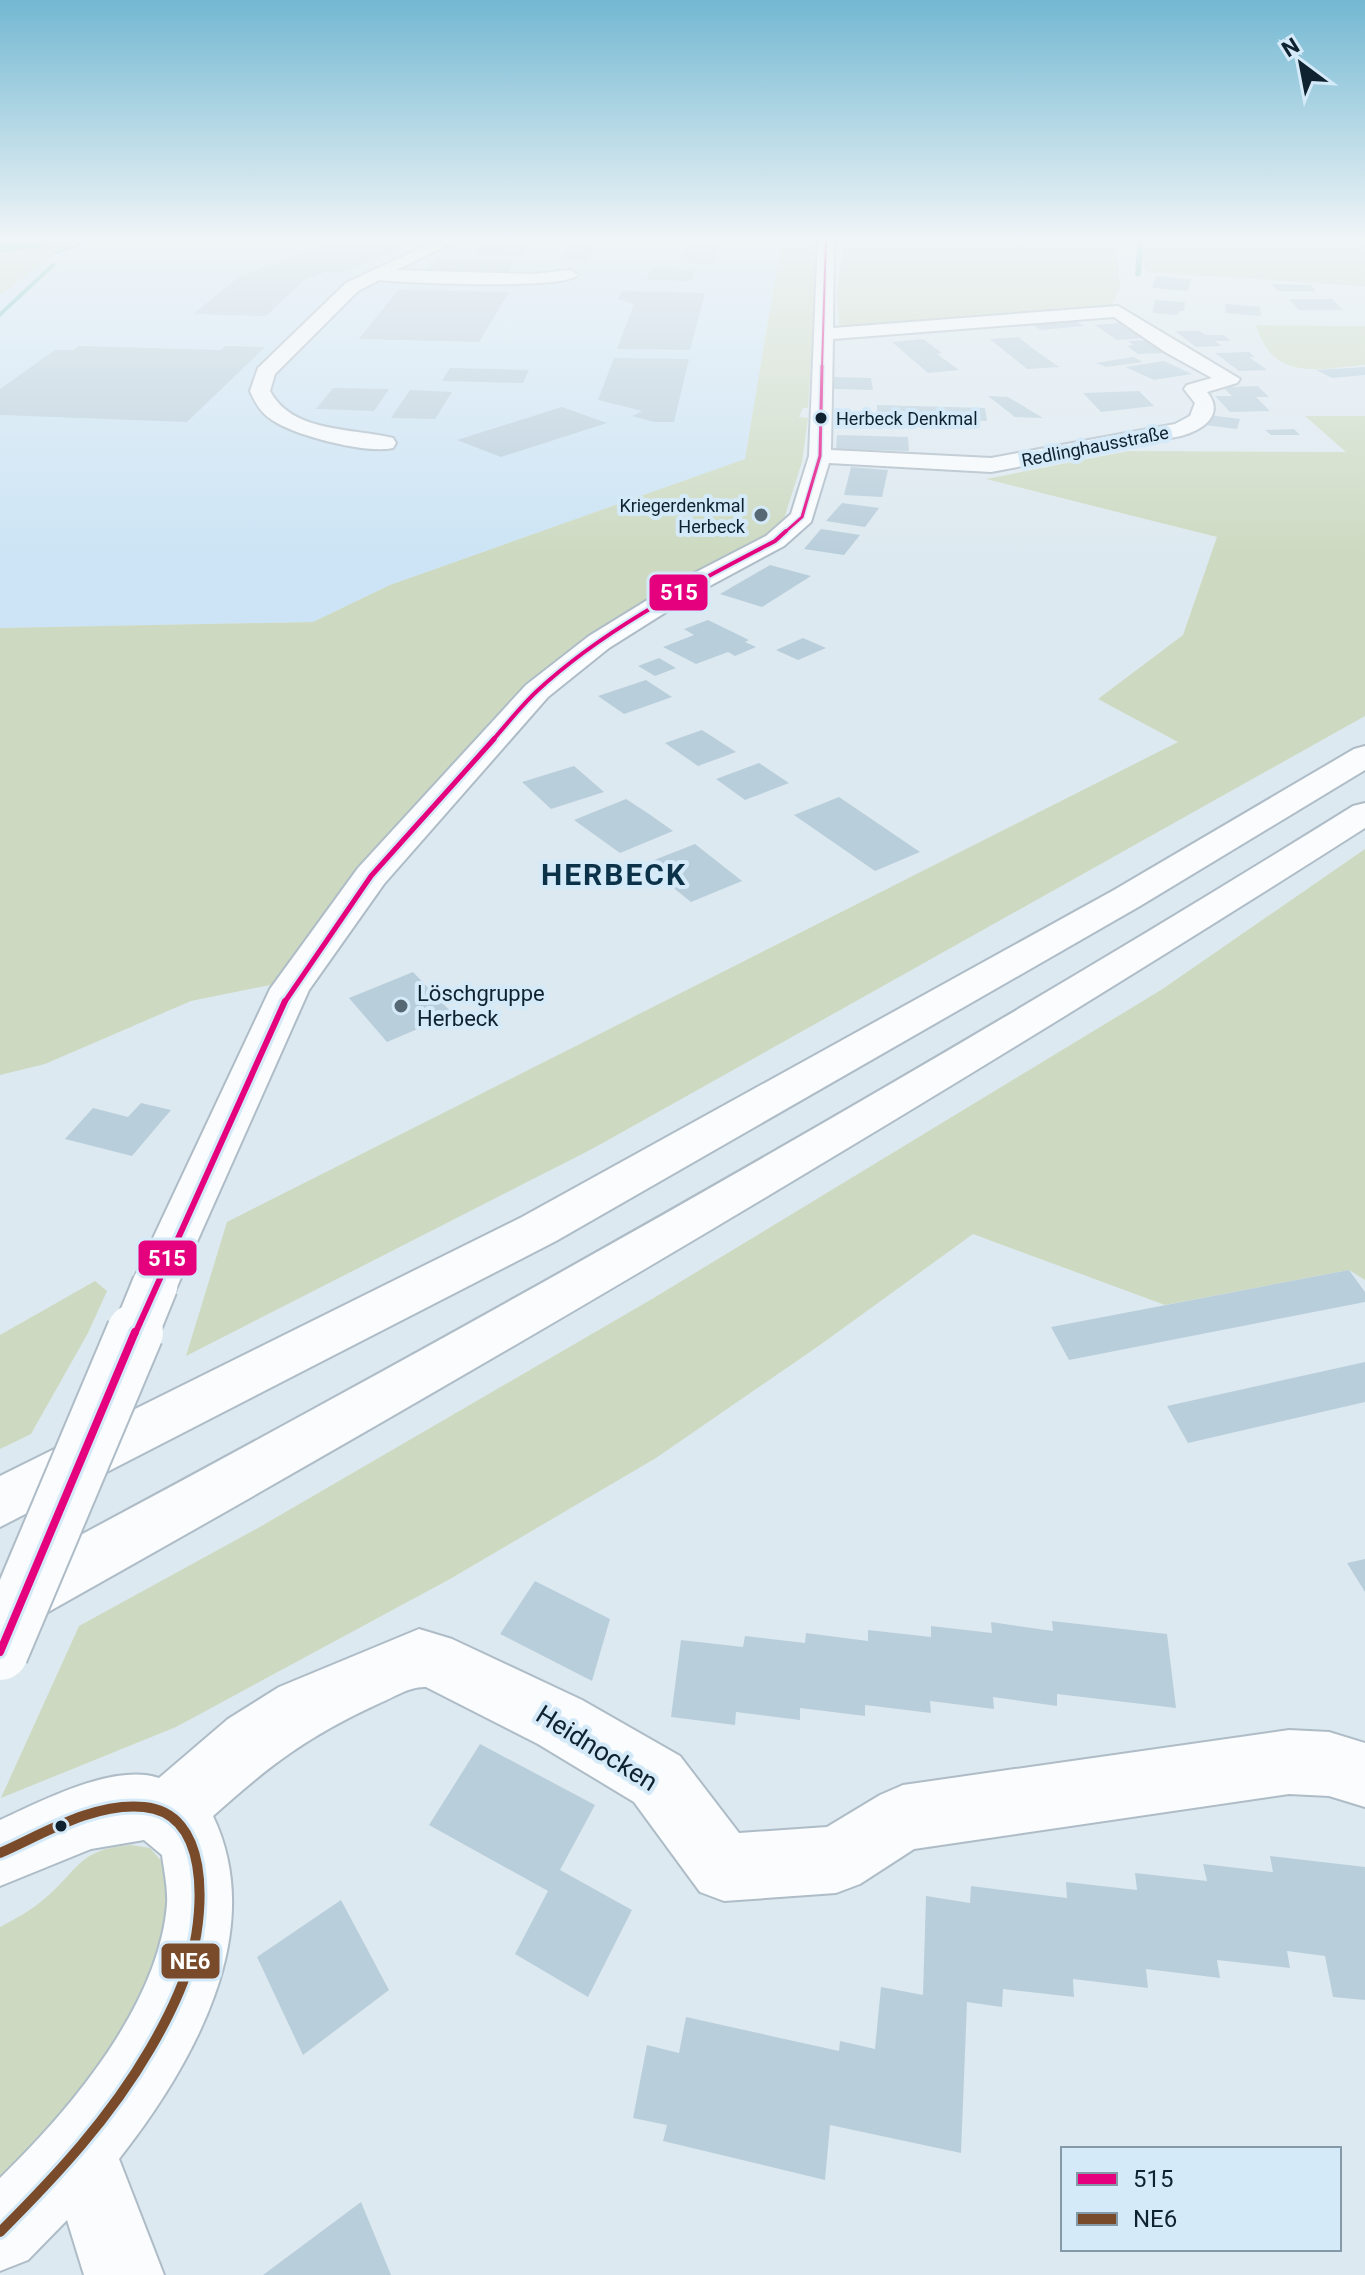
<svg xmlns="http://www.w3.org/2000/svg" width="1365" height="2275" font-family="Roboto,sans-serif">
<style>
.built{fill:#cce4f5}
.green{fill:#cddac1}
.water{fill:#65bdb1}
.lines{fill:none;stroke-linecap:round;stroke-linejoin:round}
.stream{fill:#65bdb1;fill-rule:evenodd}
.building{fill:#b9cedb}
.minor-casing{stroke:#aebcc7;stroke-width:4}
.highway-casing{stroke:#aebcc7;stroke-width:4}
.minor{fill:#fafcfd;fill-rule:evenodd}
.highway{fill:#fafcfd;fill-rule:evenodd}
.minor-bridge-far1-casing{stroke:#aebcc7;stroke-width:49;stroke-linecap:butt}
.minor-bridge-casing{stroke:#aebcc7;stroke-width:60;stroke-linecap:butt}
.minor-bridge-far1{stroke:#fafcfd;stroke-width:45}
.minor-bridge{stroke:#fafcfd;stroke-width:56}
.bus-1-far5-casing{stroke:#d5eaf8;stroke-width:4}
.bus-1-far4-casing{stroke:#d5eaf8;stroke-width:6}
.bus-1-far3-casing{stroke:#d5eaf8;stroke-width:8}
.bus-1-far2-casing{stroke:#d5eaf8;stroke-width:10}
.bus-1-far1-casing{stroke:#d5eaf8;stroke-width:12}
.bus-1-casing{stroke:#d5eaf8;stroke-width:14}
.bus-2-casing{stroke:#d5eaf8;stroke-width:16}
.bus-1-far5{stroke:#e5007d;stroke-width:2}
.bus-1-far4{stroke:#e5007d;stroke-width:3}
.bus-1-far3{stroke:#e5007d;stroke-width:4}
.bus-1-far2{stroke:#e5007d;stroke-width:5}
.bus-1-far1{stroke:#e5007d;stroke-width:6}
.bus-1{stroke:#e5007d;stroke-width:8}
.bus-2{stroke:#7a4b2a;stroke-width:10}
.bus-dot{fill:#0e222f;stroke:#d5eaf8;stroke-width:3}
.poi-dot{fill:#566873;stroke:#d5eaf8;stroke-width:3}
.labels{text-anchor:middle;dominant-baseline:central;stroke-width:8;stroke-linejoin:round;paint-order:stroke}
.far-bus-label{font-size:18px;fill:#0e222f;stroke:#d5eaf8;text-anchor:start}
.far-street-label{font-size:18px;fill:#0e222f;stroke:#d5eaf8}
.far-poi-label{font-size:18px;fill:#0e222f;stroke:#d5eaf8;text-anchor:end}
.poi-label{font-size:22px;fill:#0e222f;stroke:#d5eaf8;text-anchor:start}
.near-street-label{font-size:26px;fill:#0e222f;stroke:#d5eaf8}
.district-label{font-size:30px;font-weight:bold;letter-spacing:2px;fill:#0c3249;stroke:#d5eaf8}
.line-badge{stroke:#d5eaf8;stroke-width:3}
.badge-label{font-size:22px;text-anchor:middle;font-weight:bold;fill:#fff}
</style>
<rect width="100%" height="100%" fill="#dde9f0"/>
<polygon class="built" points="107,237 782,237 745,459 390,585 313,622 0,628 0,295 57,252"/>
<g class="green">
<polygon points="98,237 107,237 57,252 0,295 0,252 60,246"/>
<polygon points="782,237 818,237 808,408 803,408 799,417 808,418 802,462 782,525 578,647 493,718 351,877 275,984 191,1001 45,1064 0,1075 0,628 313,622 390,585 745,459"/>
<polygon points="844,237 1107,237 1116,245 1120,287 1112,305 1088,310 839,328 837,293"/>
<polygon points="1133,237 1365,237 1365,286 1146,272"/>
<path d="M 1256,325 L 1365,326 L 1365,365 C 1317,369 1273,382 1256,325 Z"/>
<polygon points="1305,416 1365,416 1365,716 592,1149 186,1356 227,1222 1178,742 1098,699 1183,635 1217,537 986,479 1128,451 1346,452"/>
<polygon points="1365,849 1365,1280 1349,1270 1165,1305 973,1234 820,1345 656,1458 450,1579 176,1727 1,1798 79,1626 258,1528 652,1299 1161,990"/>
<polygon points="95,1281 107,1291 88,1333 31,1434 0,1449 0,1335"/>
<path d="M 131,1845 L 150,1848 L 163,1863 L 170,1881 L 161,1959 L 110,2056 L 0,2190 L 0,1927 C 15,1919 30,1911 43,1900 C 79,1871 77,1849 131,1845 Z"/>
</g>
<polygon class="water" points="98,237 60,246 0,252 0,238 5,237"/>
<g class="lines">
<g class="stream">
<polygon points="98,237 105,237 57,254 52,253"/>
<polygon points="1134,237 1139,237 1143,247 1141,275 1138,277 1135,275 1137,247"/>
<polygon points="52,263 57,264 0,317 0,312"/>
</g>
</g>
<g class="building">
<polygon points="340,237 430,237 341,273 328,271 304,280 266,316 193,314 239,277"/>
<polygon points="573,237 599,238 587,262 561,258"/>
<polygon points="688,238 722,239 715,264 679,263"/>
<polygon points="484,239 533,240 523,256 473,255"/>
<polygon points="437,259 515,260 508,272 428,270"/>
<polygon points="651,268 695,269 692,281 647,280"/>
<polygon points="1156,276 1191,279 1188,291 1152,288"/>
<polygon points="1272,284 1311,285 1316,291 1278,291"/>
<polygon points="398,290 509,292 479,342 359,339"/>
<polygon points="622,291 705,293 690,350 617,349 634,304 618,299"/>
<polygon points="1289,299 1332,299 1343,310 1299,310"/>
<polygon points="1155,300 1185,302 1184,311 1179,311 1178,315 1153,313"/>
<polygon points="1225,304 1260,307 1261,316 1226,313"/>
<polygon points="1070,318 1084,326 1041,330 1027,322"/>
<polygon points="1122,323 1145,338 1117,340 1095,325"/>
<polygon points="1175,331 1199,331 1206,335 1223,335 1231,341 1215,341 1222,346 1196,347"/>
<polygon points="1018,337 1035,350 1059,367 1027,369 990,339"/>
<polygon points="923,339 942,353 937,354 959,370 928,373 892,342"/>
<polygon points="1148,340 1166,353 1138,354 1127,346 1134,345 1128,341"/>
<polygon points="79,346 221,350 225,346 265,347 187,422 0,415 0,389 55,350 73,350"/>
<polygon points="1249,352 1255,357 1249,357 1267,370 1239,371 1215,353"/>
<polygon points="1133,357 1143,362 1106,367 1096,363"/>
<polygon points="614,358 689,359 674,422 654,422 632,416 642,411 598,400"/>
<polygon points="1164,361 1192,374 1154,380 1125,367"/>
<polygon points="1365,367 1365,375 1332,378 1316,370"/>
<polygon points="450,368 529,370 523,383 442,381"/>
<polygon points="833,377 871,378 873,390 834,389"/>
<polygon points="1258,386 1269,397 1256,397 1270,411 1230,412 1215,396 1232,396 1223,387"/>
<polygon points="333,388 389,389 374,411 316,409"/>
<polygon points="410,390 452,392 435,419 391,418"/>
<polygon points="1139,391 1154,406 1101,412 1083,393"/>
<polygon points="988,396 1008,397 1043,418 1015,417"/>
<polygon points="877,405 985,408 987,421 877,417"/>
<polygon points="562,407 607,423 501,457 457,440"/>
<polygon points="1209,415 1240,419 1237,429 1205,425"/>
<polygon points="1294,429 1300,435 1271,435 1265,430"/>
<polygon points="837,435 908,437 909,451 836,449"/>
<polygon points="851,467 888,470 882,497 844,495"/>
<polygon points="842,503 879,508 865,527 826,521"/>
<polygon points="821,529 860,535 844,555 804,549"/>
<polygon points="770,565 811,576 762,607 720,594"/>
<polygon points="708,620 749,640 745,642 756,647 735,656 728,652 696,664 663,647 694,635 684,629"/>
<polygon points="803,638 826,648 798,660 776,650"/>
<polygon points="659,658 676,668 655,676 638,666"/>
<polygon points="646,680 672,697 624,714 598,696"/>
<polygon points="702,730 736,752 698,766 665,743"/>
<polygon points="759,763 789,783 745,800 716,779"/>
<polygon points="574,766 604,792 551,809 522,782"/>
<polygon points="839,797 920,852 875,871 794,815"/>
<polygon points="626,799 649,814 673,831 620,853 574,820"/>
<polygon points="695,844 742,881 691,902 644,864"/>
<polygon points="413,972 453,1014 387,1042 349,998"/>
<polygon points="141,1103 171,1110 132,1156 65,1139 93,1108 128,1117"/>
<polygon points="1349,1270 1365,1292 1365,1302 1069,1360 1051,1327"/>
<polygon points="1365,1362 1365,1402 1188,1443 1167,1406"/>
<polygon points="1365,1559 1365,1592 1347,1563"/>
<polygon points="535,1581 610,1619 592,1681 500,1634"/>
<polygon points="1052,1621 1167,1634 1176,1708 1057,1694 1057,1706 993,1697 994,1709 930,1701 931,1713 865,1705 865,1716 800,1708 800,1720 736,1712 735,1725 671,1717 681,1640 743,1647 745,1636 805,1643 806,1633 868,1641 868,1630 931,1637 931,1626 992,1633 991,1622 1053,1631"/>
<polygon points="480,1744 595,1805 560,1870 632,1910 588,1997 515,1954 548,1891 429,1825"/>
<polygon points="1270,1856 1365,1867 1365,2000 1333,1997 1325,1956 1287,1951 1290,1968 1217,1960 1220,1978 1146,1969 1148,1988 1073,1979 1074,1997 1003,1989 1002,2007 967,2002 961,2153 830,2125 825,2180 663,2141 667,2125 633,2118 647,2045 679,2053 686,2017 839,2051 840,2041 875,2049 881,1987 923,1995 926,1896 970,1903 971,1886 1067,1898 1066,1882 1137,1890 1135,1873 1207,1881 1203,1864 1273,1872"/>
<polygon points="341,1900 389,1990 303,2055 257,1957"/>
<polygon points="361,2202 391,2275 263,2275"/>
</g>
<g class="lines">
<defs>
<g id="minor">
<path d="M 444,237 L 465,237 L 396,270 L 533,274 L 570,270 L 578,275 C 562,290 409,283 379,280 L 358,291 L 275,374 L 270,391 C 292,433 353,428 393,438 L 396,443 L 393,448 C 366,454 296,436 272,420 C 261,413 255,403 250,391 L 258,368 L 346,283 Z"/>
<path d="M 818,237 L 834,237 L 833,328 L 1118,306 L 1240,379 L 1237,383 L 1207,392 C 1225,414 1204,430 1181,436 L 991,472 L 829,463 L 811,522 L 784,546 L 693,595 L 609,648 L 548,697 L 384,884 L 309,990 L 172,1298 L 155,1304 L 138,1298 L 131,1285 L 270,989 L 358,868 L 526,685 L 589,636 L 675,583 L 766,536 L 791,514 L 809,456 ZM 1114,317 L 1165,352 L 1212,378 L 1187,385 L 1184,389 L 1195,403 L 1190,416 L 1175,424 L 991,458 L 831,450 L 833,339 Z"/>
<path d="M 419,1629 L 452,1639 L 582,1700 L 680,1756 L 739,1833 L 827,1827 L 880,1795 L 903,1785 L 1289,1730 L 1329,1732 L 1365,1743 L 1365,1807 L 1329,1796 L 1289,1794 L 914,1849 L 860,1884 L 836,1893 L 724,1901 L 700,1892 L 634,1802 L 538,1744 L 426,1687 C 410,1686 394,1697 380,1703 C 308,1736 271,1764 213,1816 C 269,1933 191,2067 119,2159 L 164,2275 L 84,2275 L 67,2220 L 28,2260 L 0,2271 L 0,2178 C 70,2110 159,2005 167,1904 C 168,1888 164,1871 162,1855 L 144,1840 L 91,1849 L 0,1886 L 0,1820 C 42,1801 113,1763 159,1778 L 228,1719 L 279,1687 Z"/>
</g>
<g id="highway">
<polygon points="1365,746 1365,770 1140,906 556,1241 0,1527 0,1476 522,1217 1114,890 1354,749"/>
<path d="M 1365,803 L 1365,828 C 929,1106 485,1367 34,1620 L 13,1628 L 0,1623 L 0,1578 C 459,1334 912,1080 1353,806 Z"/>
</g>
</defs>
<use href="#minor" class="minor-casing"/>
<use href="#highway" class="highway-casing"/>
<use href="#minor" class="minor"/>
<use href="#highway" class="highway"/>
<defs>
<polyline id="minor-bridge-far1" points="135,1334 155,1285"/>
<polyline id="minor-bridge" points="0,1652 135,1332"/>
</defs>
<use href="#minor-bridge-far1" class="minor-bridge-far1-casing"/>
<use href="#minor-bridge" class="minor-bridge-casing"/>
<use href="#minor-bridge-far1" class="minor-bridge-far1"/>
<use href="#minor-bridge" class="minor-bridge"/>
<defs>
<polyline id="bus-1-far5" points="822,368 826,237"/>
<polyline id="bus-1-far4" points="784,533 802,517 820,456 822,366"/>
<path id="bus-1-far3" d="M 492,741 C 507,724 521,706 537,691 C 606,627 693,584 775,541 L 786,531"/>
<polyline id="bus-1-far2" points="284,1003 371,876 494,739"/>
<polyline id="bus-1-far1" points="135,1334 285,1001"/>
<polyline id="bus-1" points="0,1652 135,1332"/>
<path id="bus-2" d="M 0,1853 C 43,1834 94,1802 144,1807 C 210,1813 204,1908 192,1955 C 183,1988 167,2020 150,2049 C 110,2118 56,2176 0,2232"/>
</defs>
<use href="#bus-1-far5" class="bus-1-far5-casing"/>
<use href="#bus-1-far4" class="bus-1-far4-casing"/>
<use href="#bus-1-far3" class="bus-1-far3-casing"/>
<use href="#bus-1-far2" class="bus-1-far2-casing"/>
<use href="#bus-1-far1" class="bus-1-far1-casing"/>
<use href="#bus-1" class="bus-1-casing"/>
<use href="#bus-2" class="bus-2-casing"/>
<use href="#bus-1-far5" class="bus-1-far5"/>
<use href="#bus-1-far4" class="bus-1-far4"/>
<use href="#bus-1-far3" class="bus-1-far3"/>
<use href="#bus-1-far2" class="bus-1-far2"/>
<use href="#bus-1-far1" class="bus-1-far1"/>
<use href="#bus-1" class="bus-1"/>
<use href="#bus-2" class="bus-2"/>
</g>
<linearGradient id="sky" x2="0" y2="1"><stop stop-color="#73b8d2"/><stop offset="0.43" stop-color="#f0f5f8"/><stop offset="1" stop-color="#f0f5f8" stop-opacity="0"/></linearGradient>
<rect width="1365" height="555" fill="url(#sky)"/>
<g class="bus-dot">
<circle cx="821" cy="418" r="7"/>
<circle cx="61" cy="1826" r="7"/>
</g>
<g class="poi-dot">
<circle cx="761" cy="515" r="8"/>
<circle cx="401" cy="1006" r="8"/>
</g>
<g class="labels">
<g class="far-bus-label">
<text x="836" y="418">Herbeck Denkmal</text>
</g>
<g class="far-street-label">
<text transform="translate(1095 446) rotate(-11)">Redlinghausstraße</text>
</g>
<g class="far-poi-label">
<text x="745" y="505">Kriegerdenkmal<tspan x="745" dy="21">Herbeck</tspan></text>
</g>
<g class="poi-label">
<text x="417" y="993">Löschgruppe<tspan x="417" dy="25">Herbeck</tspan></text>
</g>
<g class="near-street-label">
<text transform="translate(597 1748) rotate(32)">Heidnocken</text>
</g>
<g class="district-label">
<text x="614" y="874">HERBECK</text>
</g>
</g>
<g class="line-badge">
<rect x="648" y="573" width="61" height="39" rx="8" fill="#e5007d"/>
<rect x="137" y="1239" width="61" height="38" rx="8" fill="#e5007d"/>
<rect x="160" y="1942" width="61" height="38" rx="8" fill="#7a4b2a"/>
</g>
<g class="badge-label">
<text x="679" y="600">515</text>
<text x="167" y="1266">515</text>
<text x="190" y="1969">NE6</text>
</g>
<rect x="1061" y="2147" width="280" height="104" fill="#d5eaf8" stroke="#859aa8" stroke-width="2"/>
<rect x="1077" y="2173" width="40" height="12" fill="#e5007d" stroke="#859aa8" stroke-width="2"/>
<text x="1133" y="2187" font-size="24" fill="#0e222f">515</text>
<rect x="1077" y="2213" width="40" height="12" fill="#7a4b2a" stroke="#859aa8" stroke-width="2"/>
<text x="1133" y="2227" font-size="24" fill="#0e222f">NE6</text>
<g transform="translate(1301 64) rotate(328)" stroke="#d5eaf8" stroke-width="6" paint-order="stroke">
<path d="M0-6L14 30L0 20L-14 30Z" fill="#0e222f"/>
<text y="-12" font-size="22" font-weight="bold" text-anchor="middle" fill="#0e222f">N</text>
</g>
</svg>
